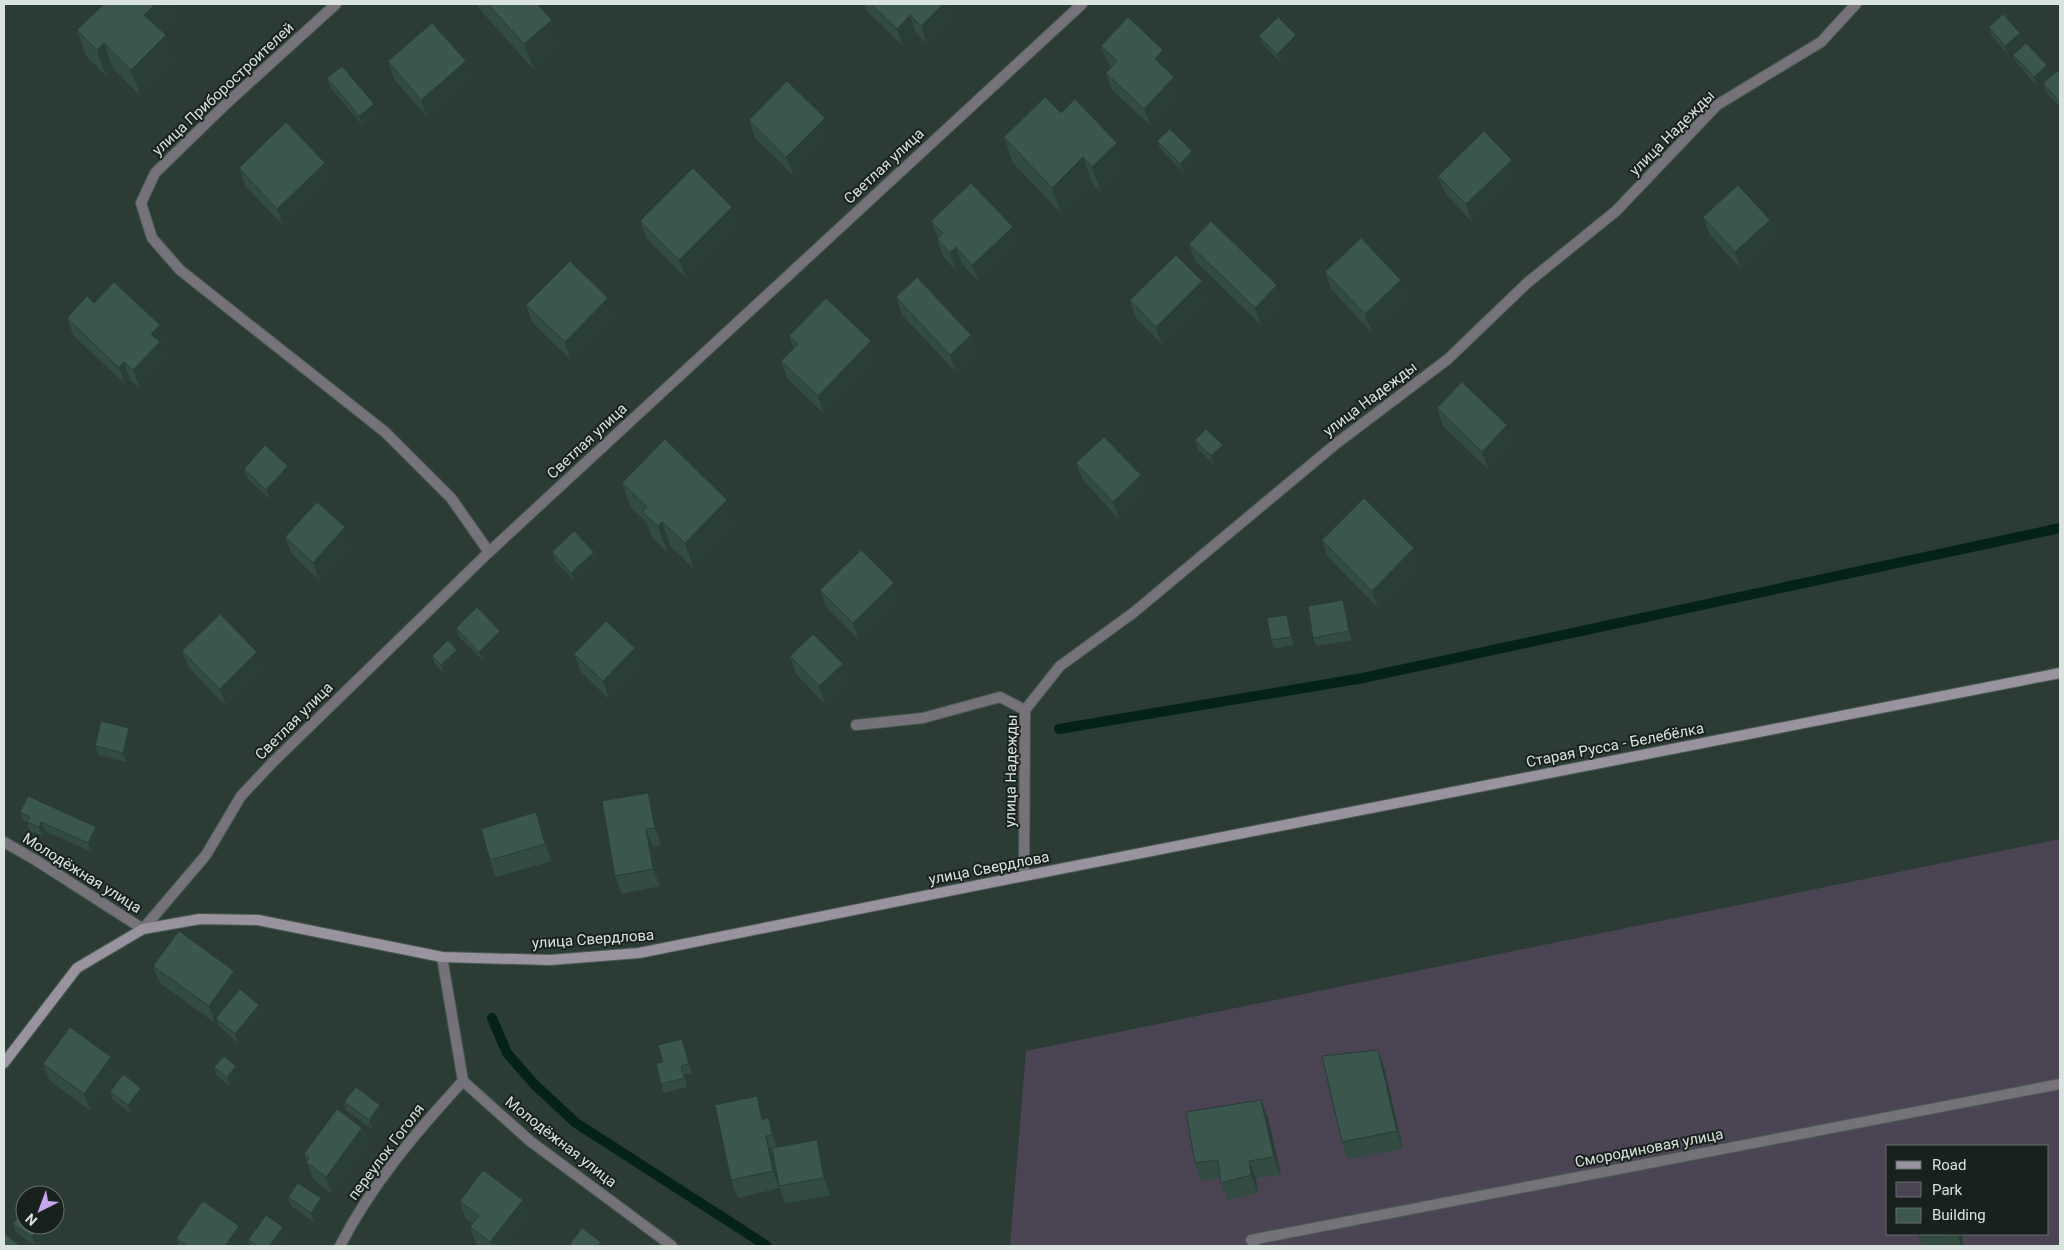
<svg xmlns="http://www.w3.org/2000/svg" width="2064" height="1250" font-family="Roboto,sans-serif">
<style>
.green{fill:#4b4454;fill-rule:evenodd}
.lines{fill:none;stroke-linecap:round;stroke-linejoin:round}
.stream{stroke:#032218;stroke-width:10}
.lane-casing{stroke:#4a5a54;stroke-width:12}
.street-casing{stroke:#4a5a54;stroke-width:12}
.secondary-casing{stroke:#4a5a54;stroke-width:12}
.lane{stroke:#757379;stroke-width:10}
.street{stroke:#757379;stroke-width:10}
.secondary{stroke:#98939e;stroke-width:10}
.wall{fill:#324c42;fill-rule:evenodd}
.shaded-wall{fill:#293e36}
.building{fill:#3a584d;stroke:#293e36}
.labels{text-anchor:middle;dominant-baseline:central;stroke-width:4;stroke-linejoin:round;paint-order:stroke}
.street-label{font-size:15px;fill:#dae4df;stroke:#19211e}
</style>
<rect width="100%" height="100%" fill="#2b3c35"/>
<path class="green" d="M 2060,839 L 2060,1246 L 1010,1246 L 1026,1051 ZM 1888,1146 L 2048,1146 L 2048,1234 L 1888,1234 Z"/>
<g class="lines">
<g class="stream">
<polyline points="1059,729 1363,678 2060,528"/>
<polyline points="492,1018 507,1053 535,1085 576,1123 767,1246"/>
</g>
<defs>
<polyline id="lane" points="856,725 923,718 1000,697 1025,710"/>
<g id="street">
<polyline points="336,4 228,102 155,173 141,203 152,238 180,270 385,432 451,498 489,552"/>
<polyline points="4,842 37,861 143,929 206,855 241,796 273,762 489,552 1082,4"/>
<polyline points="1024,876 1025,710 1060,666 1133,613 1337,443 1448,359 1527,283 1616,211 1717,105 1821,42 1856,4"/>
<polyline points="442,957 463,1081 530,1141 672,1246"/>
<path d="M 340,1246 C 371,1185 417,1131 463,1081"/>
<polyline points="1255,1246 1251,1240 2060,1084"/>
</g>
<polyline id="secondary" points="4,1063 77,968 143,929 200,919 258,920 442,957 550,960 639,953 1024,876 2060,673"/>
</defs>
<use href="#lane" class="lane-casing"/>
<use href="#street" class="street-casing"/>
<use href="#secondary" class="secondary-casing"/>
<use href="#lane" class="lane"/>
<use href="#street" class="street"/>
<use href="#secondary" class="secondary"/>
</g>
<g class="wall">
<polygon points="104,4 174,4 178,16 162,32 175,61 140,95 113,69 106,76 86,56 77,30"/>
<polygon points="475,4 537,4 561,45 534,70"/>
<polygon points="864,4 951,4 955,15 927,43 916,33 903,46 866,10"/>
<polygon points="1989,27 2020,33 2023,42 2008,55 1992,36"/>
<polygon points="1259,36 1299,44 1281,63 1263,44"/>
<polygon points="1101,46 1169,67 1167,70 1181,95 1151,126 1112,90 1106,73 1112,67 1108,63"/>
<polygon points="2013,55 2050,74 2037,86 2017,63"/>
<polygon points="388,61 472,79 427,117 394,79"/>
<polygon points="2060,74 2060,107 2046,92 2043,83"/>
<polygon points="327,78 377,113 362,125 330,87"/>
<polygon points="1061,113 1127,168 1101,193 1092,183 1061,213 1013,163 1004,137"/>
<polygon points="749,120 831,136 793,175 755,138"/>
<polygon points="1157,141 1192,151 1196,159 1183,172 1161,150"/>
<polygon points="1512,160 1518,177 1472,222 1445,193 1438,176"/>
<polygon points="325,163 331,180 284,226 245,186 239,168"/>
<polygon points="1703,217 1770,220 1776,237 1741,269 1710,235"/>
<polygon points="640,221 739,224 686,278 647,239"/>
<polygon points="931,221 1019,244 979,282 962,264 956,270 943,257 937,239 938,238"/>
<polygon points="1189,244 1283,303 1261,325 1195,261"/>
<polygon points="1325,272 1401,280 1407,298 1371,332 1331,289"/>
<polygon points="896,297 971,335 977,352 956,372 902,315"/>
<polygon points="608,298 615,316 571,360 532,322 526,305"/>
<polygon points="1208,298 1162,344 1136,318 1130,300"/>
<polygon points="94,303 160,325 166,343 162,347 166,360 140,388 130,380 126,385 73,335 67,318"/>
<polygon points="789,336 877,359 824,414 787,378 781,361 794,348"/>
<polygon points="1437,408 1514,443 1488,469 1443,426"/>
<polygon points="1195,440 1223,445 1226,454 1214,465 1198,449"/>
<polygon points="1076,463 1147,493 1119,519 1083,480"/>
<polygon points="244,469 292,475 270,499 247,478"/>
<polygon points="622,483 736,525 694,569 671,547 667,552 652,537 646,522 631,508"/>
<polygon points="285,537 352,545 319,580 292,554"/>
<polygon points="1322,540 1414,548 1421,565 1378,608 1328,557"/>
<polygon points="552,552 594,552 597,561 575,581 555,561"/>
<polygon points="820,590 900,600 859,640 826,607"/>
<polygon points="1343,600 1346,609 1352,640 1317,646 1313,638"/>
<polygon points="1290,624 1294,645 1274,649 1271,640"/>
<polygon points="456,628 503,640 482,660 459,637"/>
<polygon points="635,648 641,665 609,699 581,672 574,654"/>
<polygon points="457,650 460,659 444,674 435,664 432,656"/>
<polygon points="182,651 264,669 226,706 189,668"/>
<polygon points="790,656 849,681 825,704 796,674"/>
<polygon points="129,728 132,737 126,762 99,755 95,746"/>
<polygon points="648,793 654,810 661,845 653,847 660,886 622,894 615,876"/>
<polygon points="20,812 99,836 92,852 45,831 42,836 30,831 27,822 24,821"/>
<polygon points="543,830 552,861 496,877 490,860"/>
<polygon points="153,966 234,971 240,989 259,1005 262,1014 238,1043 219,1026 217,1020 215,1023 160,983"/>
<polygon points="686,1048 692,1073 684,1074 687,1087 664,1093 661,1084 663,1062"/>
<polygon points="1378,1050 1384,1067 1403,1149 1348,1159 1342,1142"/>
<polygon points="111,1057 118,1074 91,1111 50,1081 43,1064"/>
<polygon points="236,1066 240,1074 230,1086 217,1076 214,1067"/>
<polygon points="141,1088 144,1096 131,1114 113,1100 110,1092"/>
<polygon points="1261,1100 1268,1118 1281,1175 1256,1178 1258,1193 1227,1200 1221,1183 1220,1178 1201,1181 1195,1163"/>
<polygon points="344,1102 380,1105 383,1114 372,1129 347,1111"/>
<path d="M 763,1113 L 764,1120 L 769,1118 L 775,1136 L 778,1147 L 817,1140 L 824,1157 L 830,1196 L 785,1203 L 779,1187 L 779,1188 L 738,1198 L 731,1180 ZM 773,1153 L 778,1180 L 772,1154 Z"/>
<polygon points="362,1128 368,1145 332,1194 313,1179 304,1154"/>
<polygon points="288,1197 321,1198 324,1207 314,1222 291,1206"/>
<polygon points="460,1201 529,1217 507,1246 479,1246 476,1244 470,1227 473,1224 466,1219"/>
<polygon points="13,1224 25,1225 50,1225 35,1246 16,1232"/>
<polygon points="283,1227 286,1236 279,1246 250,1246 248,1240"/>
<polygon points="1919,1234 1962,1234 1963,1246 1923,1246 1919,1237"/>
<polygon points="176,1238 245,1244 243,1246 180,1246"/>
</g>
<g class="shaded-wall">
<polygon points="155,4 174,4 178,16 154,40 144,15"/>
<polygon points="943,4 951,4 955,15 927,43 921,26"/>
<polygon points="910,15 916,33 903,46 897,29"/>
<polygon points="552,20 561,45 534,70 524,44"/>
<polygon points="2020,33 2023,42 2008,55 2005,46"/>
<polygon points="166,35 175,61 140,95 131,70"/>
<polygon points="1296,35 1299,44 1281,63 1277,54"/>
<polygon points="104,43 113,69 106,76 97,50"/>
<polygon points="1163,50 1169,67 1161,76 1155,59"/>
<polygon points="466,61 472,79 427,117 421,100"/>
<polygon points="2047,65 2050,74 2037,86 2034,77"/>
<polygon points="1174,77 1181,95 1151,126 1144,109"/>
<polygon points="374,104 377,113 362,125 359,116"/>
<polygon points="825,118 831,136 793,175 786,157"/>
<polygon points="1117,143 1127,168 1101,193 1092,167"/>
<polygon points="1192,151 1196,159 1183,172 1180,164"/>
<polygon points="1083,157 1092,183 1061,213 1052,188"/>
<polygon points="1512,160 1518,177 1472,222 1466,204"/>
<polygon points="325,163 331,180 284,226 277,209"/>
<polygon points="732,207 739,224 686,278 679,260"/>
<polygon points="1770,220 1776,237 1741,269 1735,252"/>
<polygon points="1013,227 1019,244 979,282 972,265"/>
<polygon points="956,247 962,264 956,270 950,253"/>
<polygon points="1401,280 1407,298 1371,332 1365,314"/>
<polygon points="1202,281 1208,298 1162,344 1156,327"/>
<polygon points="1277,285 1283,303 1261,325 1255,308"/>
<polygon points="608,298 615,316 571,360 565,342"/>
<polygon points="160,325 166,343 162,347 166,360 140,388 133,370 151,334"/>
<polygon points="971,335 977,352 956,372 950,355"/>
<polygon points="871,341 877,359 824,414 818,396"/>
<polygon points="124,362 130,380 126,385 119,368"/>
<polygon points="4,418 6,425 4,428"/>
<polygon points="1507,425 1514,443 1488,469 1482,452"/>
<polygon points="1223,445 1226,454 1214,465 1211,456"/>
<polygon points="288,466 292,475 270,499 266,490"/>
<polygon points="1141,475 1147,493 1119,519 1113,502"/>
<polygon points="727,500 736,525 694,569 685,543"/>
<polygon points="662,522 671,547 667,552 658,526"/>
<polygon points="345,527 352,545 319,580 313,563"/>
<polygon points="1414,548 1421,565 1378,608 1372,591"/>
<polygon points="594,552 597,561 575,581 571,573"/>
<polygon points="894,583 900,600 859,640 853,623"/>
<polygon points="1343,600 1346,609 1352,640 1349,631"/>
<polygon points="1287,615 1290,624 1294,645 1291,637"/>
<polygon points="500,631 503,640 482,660 479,652"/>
<polygon points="635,648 641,665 609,699 603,681"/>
<polygon points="457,650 460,659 444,674 441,665"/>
<polygon points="257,652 264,669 226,706 220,689"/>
<polygon points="843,664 849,681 825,704 819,686"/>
<polygon points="129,728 132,737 126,762 123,753"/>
<polygon points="648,793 654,810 661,845 655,828"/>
<polygon points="536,812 543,830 552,861 545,844"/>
<polygon points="41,822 45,831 42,836 39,827"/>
<polygon points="96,827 99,836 92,852 88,843"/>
<polygon points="646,829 653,847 660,886 653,869"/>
<polygon points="234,971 240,988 218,1019 216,1018 217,1020 215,1023 209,1006"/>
<polygon points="259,1005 262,1014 238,1043 235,1034"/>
<polygon points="682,1039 686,1048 692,1073 689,1064"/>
<polygon points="1378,1050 1384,1067 1403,1149 1397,1131"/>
<polygon points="111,1057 118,1074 91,1111 84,1094"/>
<polygon points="236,1066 240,1074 230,1086 227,1077"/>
<polygon points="141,1088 144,1096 131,1114 128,1105"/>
<polygon points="757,1096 763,1113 768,1138 762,1120"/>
<polygon points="1261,1100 1268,1118 1281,1175 1274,1157"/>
<polygon points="380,1105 383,1114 372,1129 369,1120"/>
<polygon points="769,1118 775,1136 779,1152 772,1135"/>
<polygon points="362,1128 368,1145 332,1194 326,1177"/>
<polygon points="766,1136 772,1154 779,1188 773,1171"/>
<polygon points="817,1140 824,1157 830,1196 824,1178"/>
<polygon points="1249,1161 1256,1178 1258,1193 1251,1175"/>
<polygon points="321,1198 324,1207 314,1222 311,1213"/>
<polygon points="523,1200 529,1217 507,1246 492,1246 490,1242"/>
<polygon points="40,1225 50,1225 35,1246 32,1237"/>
<polygon points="239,1226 245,1244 243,1246 225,1246"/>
<polygon points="283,1227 286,1236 279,1246 269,1246"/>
<polygon points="1957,1234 1962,1234 1963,1246 1961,1246"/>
</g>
<g class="building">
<polygon points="104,4 155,4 144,15 166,35 131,70 104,43 97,50 77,30"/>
<polygon points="488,4 537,4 552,20 524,44"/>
<polygon points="871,4 943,4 921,26 910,15 897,29"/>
<polygon points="2003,14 2020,33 2005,46 1989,27"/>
<polygon points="1128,17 1163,50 1155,59 1174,77 1144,109 1106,73 1117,61 1101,46"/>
<polygon points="1278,17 1296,35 1277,54 1259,36"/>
<polygon points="432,23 466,61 421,100 388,61"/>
<polygon points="2026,43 2047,65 2034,77 2013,55"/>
<polygon points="342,66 374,104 359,116 327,78"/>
<polygon points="2057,71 2060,74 2060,102 2043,83"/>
<polygon points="787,81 825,118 786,157 749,120"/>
<polygon points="1045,97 1061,113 1075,99 1117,143 1092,167 1083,157 1052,188 1004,137"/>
<polygon points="286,122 325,163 277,209 239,168"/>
<polygon points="1170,129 1192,151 1180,164 1157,141"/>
<polygon points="1484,131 1512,160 1466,204 1438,176"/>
<polygon points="693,168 732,207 679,260 640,221"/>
<polygon points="971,183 1013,227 972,265 956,247 950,253 937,239 943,233 931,221"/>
<polygon points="1738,185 1770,220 1735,252 1703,217"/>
<polygon points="1211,221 1277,285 1255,308 1189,244"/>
<polygon points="1361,238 1401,280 1365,314 1325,272"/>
<polygon points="1176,255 1202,281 1156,327 1130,300"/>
<polygon points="570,261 608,298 565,342 526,305"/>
<polygon points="917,277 971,335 950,355 896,297"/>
<polygon points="114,282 160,325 151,334 160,342 133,370 124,362 119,368 67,318 87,296 94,303"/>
<polygon points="826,298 871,341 818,396 781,361 798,344 789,336"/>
<polygon points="1462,382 1507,425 1482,452 1437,408"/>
<polygon points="1206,429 1223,445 1211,456 1195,440"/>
<polygon points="1104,437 1141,475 1113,502 1076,463"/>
<polygon points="665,439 727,500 685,543 662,522 658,526 642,512 647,507 622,483"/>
<polygon points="265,445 288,466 266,490 244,469"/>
<polygon points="1364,498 1414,548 1372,591 1322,540"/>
<polygon points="317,502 345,527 313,563 285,537"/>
<polygon points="574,531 594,552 571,573 552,552"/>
<polygon points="861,550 894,583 853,623 820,590"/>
<polygon points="1343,600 1349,631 1313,638 1308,606"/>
<polygon points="477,607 500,631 479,652 456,628"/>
<polygon points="220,614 257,652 220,689 182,651"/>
<polygon points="1287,615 1291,637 1271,640 1267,618"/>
<polygon points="606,621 635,648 603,681 574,654"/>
<polygon points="813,634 843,664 819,686 790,656"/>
<polygon points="448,640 457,650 441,665 432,656"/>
<polygon points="101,721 129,728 123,753 95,746"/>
<polygon points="648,793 655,828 646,829 653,869 615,876 602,801"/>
<polygon points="28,796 96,827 88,843 41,822 39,827 27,822 30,817 20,812"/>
<polygon points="536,812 545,844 490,860 481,829"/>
<polygon points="179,931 234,971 209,1006 153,966"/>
<polygon points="240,989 259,1005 235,1034 216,1018"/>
<polygon points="70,1027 111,1057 84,1094 43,1064"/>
<polygon points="682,1039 689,1064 681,1066 684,1078 661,1084 656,1064 663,1062 658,1045"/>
<polygon points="1378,1050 1397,1131 1342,1142 1322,1056"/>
<polygon points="224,1056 236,1066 227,1077 214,1067"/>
<polygon points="123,1074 141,1088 128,1105 110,1092"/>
<polygon points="356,1087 380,1105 369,1120 344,1102"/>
<polygon points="757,1096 762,1120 769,1118 772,1135 766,1136 773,1171 731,1180 715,1105"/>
<polygon points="1261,1100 1274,1157 1249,1161 1251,1175 1221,1183 1218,1160 1195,1163 1186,1112"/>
<polygon points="337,1109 362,1128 326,1177 306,1162 309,1158 304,1154"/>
<polygon points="817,1140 824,1178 779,1186 772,1148"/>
<polygon points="483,1170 523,1200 490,1242 470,1227 479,1216 460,1201"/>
<polygon points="298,1183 321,1198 311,1213 288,1197"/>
<polygon points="203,1201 239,1226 225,1246 188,1246 176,1238"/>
<polygon points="25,1207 25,1225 40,1225 32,1237 13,1224"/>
<polygon points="266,1215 283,1227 269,1246 257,1246 248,1240"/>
<polygon points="582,1228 601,1242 598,1246 573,1246 570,1244"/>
<polygon points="4,1233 20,1246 4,1246"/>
<polygon points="1919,1234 1957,1234 1957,1235 1919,1237"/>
</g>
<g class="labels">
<g class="street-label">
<text transform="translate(223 89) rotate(-43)">улица Приборостроителей</text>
<text transform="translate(1672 133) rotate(-45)">улица Надежды</text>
<text transform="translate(884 166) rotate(-43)">Светлая улица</text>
<text transform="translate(1370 399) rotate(-37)">улица Надежды</text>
<text transform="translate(587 441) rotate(-43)">Светлая улица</text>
<text transform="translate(294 721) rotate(-45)">Светлая улица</text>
<text transform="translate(1615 745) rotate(-11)">Старая Русса - Белебёлка</text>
<text transform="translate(1011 771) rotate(-89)">улица Надежды</text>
<text transform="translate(989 868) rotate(-11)">улица Свердлова</text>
<text transform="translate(82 873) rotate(32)">Молодёжная улица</text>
<text transform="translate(593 939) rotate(-4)">улица Свердлова</text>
<text transform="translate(561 1142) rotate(38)">Молодёжная улица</text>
<text transform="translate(1649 1148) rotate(-11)">Смородиновая улица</text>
<text transform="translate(386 1152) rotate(-53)">переулок Гоголя</text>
</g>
</g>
<rect width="2064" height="1250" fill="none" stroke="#dae4df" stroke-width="10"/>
<rect x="1886" y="1145" width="162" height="90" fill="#19211e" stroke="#666f6b"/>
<rect x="1896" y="1161" width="25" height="8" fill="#98939e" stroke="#666f6b"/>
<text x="1932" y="1170" font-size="15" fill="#dae4df">Road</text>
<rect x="1896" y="1182" width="25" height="15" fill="#4b4454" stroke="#666f6b"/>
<text x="1932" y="1195" font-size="15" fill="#dae4df">Park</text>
<rect x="1896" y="1208" width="25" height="15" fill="#3a584d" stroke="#666f6b"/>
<text x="1932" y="1220" font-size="15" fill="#dae4df">Building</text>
<g transform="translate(40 1210) rotate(222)"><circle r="24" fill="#19211e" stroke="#666f6b"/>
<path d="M0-4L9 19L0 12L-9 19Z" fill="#c7a6ef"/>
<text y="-8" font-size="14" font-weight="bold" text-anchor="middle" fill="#dae4df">N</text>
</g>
</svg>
